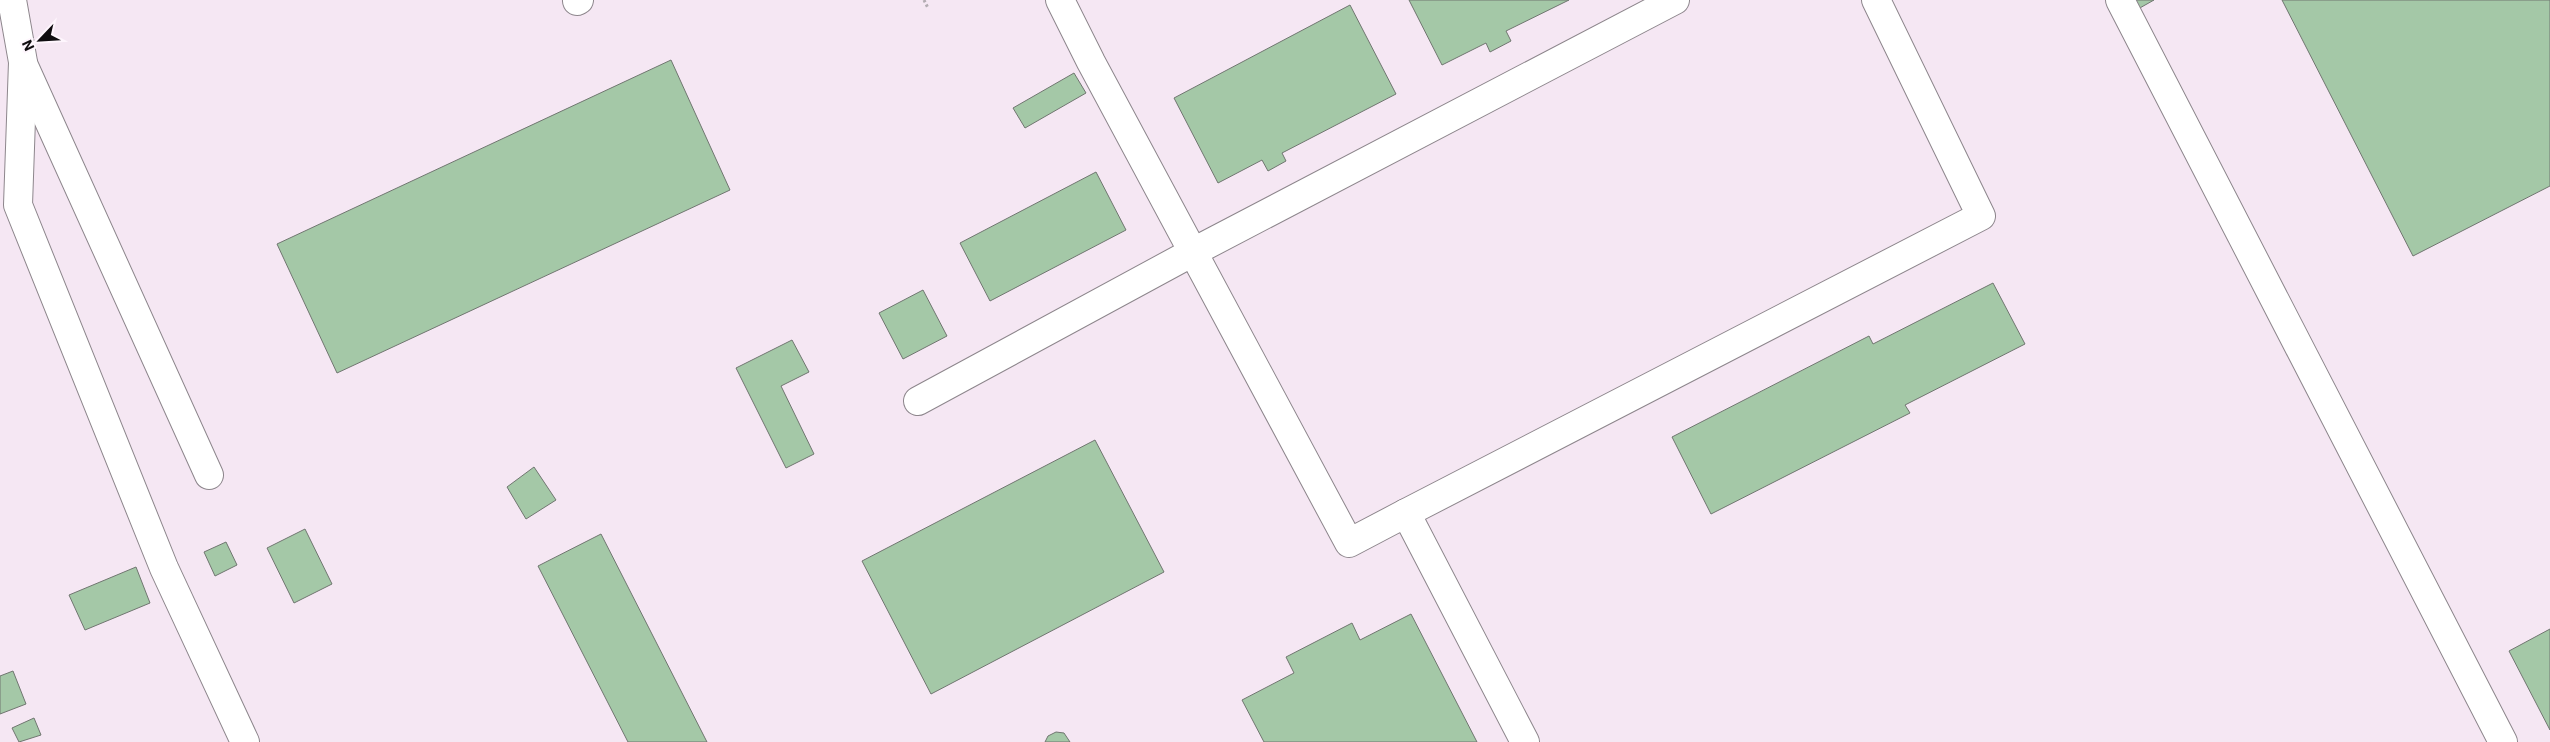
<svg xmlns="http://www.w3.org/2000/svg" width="2550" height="742" font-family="Roboto,sans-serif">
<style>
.built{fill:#f5e7f3}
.building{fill:#a4c8a7;stroke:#707670}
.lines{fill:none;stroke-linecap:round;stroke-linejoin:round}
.minor-casing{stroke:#8d868c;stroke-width:30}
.path{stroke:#b3acb2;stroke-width:3;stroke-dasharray:2.5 2.5;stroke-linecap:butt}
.minor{stroke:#fff;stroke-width:28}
</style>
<rect width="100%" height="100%" fill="#fef6fd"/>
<rect class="built" x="0" y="0" width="2550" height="742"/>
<g class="building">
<polygon points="1409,0 1569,0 1506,31 1511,41 1490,52 1486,43 1442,65"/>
<polygon points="2133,0 2154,0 2138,9"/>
<polygon points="2282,0 2550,0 2550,186 2413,256"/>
<polygon points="1350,5 1396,94 1282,153 1286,161 1268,171 1262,160 1218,183 1174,98"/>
<polygon points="671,60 730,190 337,373 277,244"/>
<polygon points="1074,73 1086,93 1025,128 1013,108"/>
<polygon points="1096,172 1126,230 990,301 960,243"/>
<polygon points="1993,283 2025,344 1905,405 1910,413 1711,514 1672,437 1869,336 1873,344"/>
<polygon points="923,290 947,336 903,359 879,313"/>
<polygon points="792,340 809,372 781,386 814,454 786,468 736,368"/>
<polygon points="1095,440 1164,572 931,694 862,561"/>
<polygon points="534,467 556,500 526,519 507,487"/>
<polygon points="305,529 332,584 294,603 267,548"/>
<polygon points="601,534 707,742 628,742 538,566"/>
<polygon points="226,542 237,565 215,576 204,552"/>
<polygon points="136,567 150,603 85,630 69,595"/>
<polygon points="1411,614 1477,742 1264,742 1242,700 1294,673 1286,657 1352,623 1360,640"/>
<polygon points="2550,629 2550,730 2509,651"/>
<polygon points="13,671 26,704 0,714 0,676"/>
<polygon points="34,718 41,735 19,742 12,728"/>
<polygon points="1056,732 1064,733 1070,742 1045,742 1048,736"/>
</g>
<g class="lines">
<defs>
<g id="minor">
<polyline points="12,0 23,62 18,205 164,568 245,742"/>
<polyline points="1060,0 1091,62 1349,543 1406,513 1525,742"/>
<polyline points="2120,0 2503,742"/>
<polyline points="577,1 579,0"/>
<polyline points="24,66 209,475"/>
<polyline points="918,401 1193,252 1675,0"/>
<polyline points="1406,513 1981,216 1876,0"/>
</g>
</defs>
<use href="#minor" class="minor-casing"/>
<polyline class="path" points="924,0 928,8"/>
<use href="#minor" class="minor"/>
</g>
<g transform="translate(40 40) rotate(245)" stroke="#fef6fd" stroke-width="4" paint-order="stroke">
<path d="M0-4L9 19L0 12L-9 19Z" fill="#0f0c0f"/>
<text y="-8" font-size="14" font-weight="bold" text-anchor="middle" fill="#0f0c0f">N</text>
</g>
</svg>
